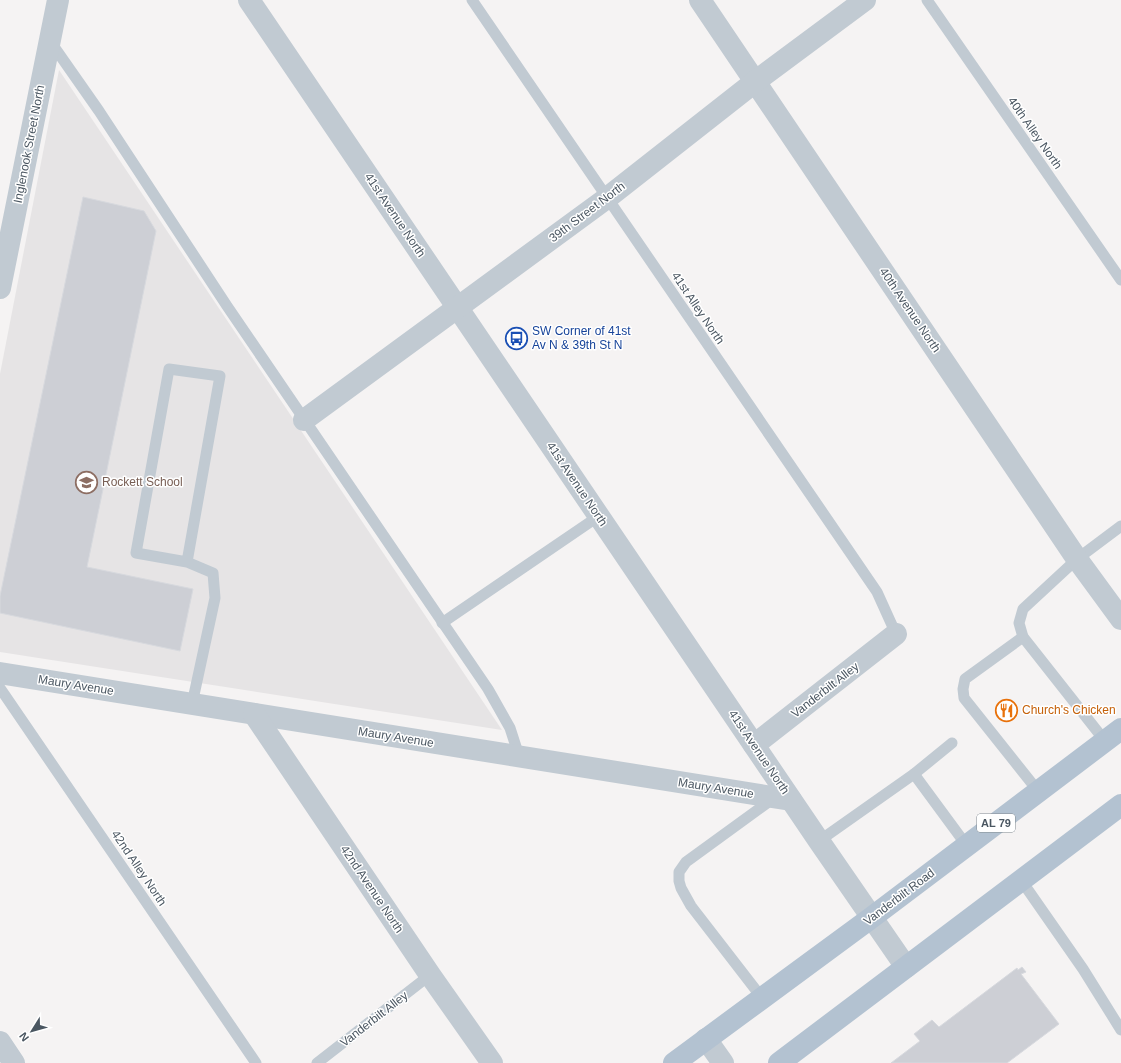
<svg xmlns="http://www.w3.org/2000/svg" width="1121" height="1063" font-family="Helvetica,sans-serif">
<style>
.education{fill:#e6e4e5}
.building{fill:#cdcfd5;stroke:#d7d9de}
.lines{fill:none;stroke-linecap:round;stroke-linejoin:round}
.service{stroke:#c1cad2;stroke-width:11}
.minor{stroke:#c1cad2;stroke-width:22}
.primary{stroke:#b3c2d1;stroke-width:22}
.labels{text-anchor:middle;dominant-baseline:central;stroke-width:3;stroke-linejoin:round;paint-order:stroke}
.shield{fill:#fff;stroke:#808990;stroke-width:1}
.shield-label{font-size:11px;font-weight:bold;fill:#4a5661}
.street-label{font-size:12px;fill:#4a5661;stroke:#fff}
.transit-label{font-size:12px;fill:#164399;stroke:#fff;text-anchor:start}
.education-label{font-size:12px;fill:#785e54;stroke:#fff;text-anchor:start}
.food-label{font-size:12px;fill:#c56008;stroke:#fff;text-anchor:start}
</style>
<rect width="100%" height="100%" fill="#f5f3f3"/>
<polygon class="education" points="59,70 502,730 0,652 0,374"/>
<g class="building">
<polygon points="83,197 144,211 156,231 87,567 193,589 180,651 0,613 0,596"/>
<polygon points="1022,967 1026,972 1021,974 1059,1024 1007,1063 891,1063 920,1041 914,1034 932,1020 939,1027 1017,968 1018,970"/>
</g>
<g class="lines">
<g class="service">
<polyline points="472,0 877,592 896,634"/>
<polyline points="927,0 1121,280"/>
<polyline points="50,41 99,111 227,306 488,689 510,728 519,756"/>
<polyline points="187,562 220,376 169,369 136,553 187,562 213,573 215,598 192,704"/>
<polyline points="442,623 599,516"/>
<polyline points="1023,637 965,679 963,689 964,698 1038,791"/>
<polyline points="0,688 256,1063"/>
<polyline points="1105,741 1023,637 1019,623 1023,609 1077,559 1121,526"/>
<polyline points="914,774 952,743"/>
<polyline points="819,841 914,774 967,846"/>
<polyline points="1021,880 1083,969 1121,1030"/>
<polyline points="762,998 691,906 681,888 679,881 679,872 686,862 774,798"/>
<polyline points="317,1063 430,975"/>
</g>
<g class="minor">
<polyline points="249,0 819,841 906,967"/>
<polyline points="700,0 1077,559 1121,619"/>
<polyline points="0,288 58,0"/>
<polyline points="304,420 607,198 756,81 865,0"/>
<polyline points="0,673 791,800"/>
<polyline points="254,714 430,975 492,1063"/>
<polyline points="754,745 896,634"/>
<polyline points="706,1039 723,1063"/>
<polyline points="0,1042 14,1063"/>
</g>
<g class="primary">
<polyline points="674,1063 871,918 1121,729"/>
<polyline points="779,1063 1121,805"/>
</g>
</g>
<defs>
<symbol id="bus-ring" viewBox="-11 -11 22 22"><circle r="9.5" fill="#fff" stroke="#1a4fb4" stroke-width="1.5"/><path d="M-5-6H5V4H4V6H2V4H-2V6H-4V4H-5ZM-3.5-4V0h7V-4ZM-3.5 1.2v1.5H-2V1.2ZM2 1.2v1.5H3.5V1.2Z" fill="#1a4fb4"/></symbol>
<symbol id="school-ring" viewBox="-11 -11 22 22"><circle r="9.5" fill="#fff" stroke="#8d6e63" stroke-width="1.5"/><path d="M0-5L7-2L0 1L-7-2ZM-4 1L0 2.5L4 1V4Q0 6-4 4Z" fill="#8d6e63"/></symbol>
<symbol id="restaurant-ring" viewBox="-11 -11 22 22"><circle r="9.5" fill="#fff" stroke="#e8710a" stroke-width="1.5"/><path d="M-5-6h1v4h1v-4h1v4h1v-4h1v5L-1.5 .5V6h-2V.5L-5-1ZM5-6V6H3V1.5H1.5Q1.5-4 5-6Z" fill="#e8710a"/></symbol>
</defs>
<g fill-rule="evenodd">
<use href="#bus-ring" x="504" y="326" width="25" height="25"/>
<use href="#school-ring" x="74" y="470" width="25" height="25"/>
<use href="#restaurant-ring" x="994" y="698" width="25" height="25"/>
</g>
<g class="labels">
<rect class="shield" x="977" y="814" width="38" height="18" rx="3"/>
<g class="shield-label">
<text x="996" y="823">AL 79</text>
</g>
<g class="street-label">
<text transform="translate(1035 133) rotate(55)">40th Alley North</text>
<text transform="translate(29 144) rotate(-79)">Inglenook Street North</text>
<text transform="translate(587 212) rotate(-37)">39th Street North</text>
<text transform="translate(395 215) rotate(56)">41st Avenue North</text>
<text transform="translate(698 308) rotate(56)">41st Alley North</text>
<text transform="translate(910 310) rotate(56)">40th Avenue North</text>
<text transform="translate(577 484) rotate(56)">41st Avenue North</text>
<text transform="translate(76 685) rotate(9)">Maury Avenue</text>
<text transform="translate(825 690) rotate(-38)">Vanderbilt Alley</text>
<text transform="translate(396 737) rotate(9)">Maury Avenue</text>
<text transform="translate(759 752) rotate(56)">41st Avenue North</text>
<text transform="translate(716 788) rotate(9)">Maury Avenue</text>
<text transform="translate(139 868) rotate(56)">42nd Alley North</text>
<text transform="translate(372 889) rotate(56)">42nd Avenue North</text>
<text transform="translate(899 897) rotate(-37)">Vanderbilt Road</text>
<text transform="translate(374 1019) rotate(-38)">Vanderbilt Alley</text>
</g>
<g class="transit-label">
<text x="532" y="331">SW Corner of 41st<tspan x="532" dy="14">Av N &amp; 39th St N</tspan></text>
</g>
<g class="education-label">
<text x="102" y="482">Rockett School</text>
</g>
<g class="food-label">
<text x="1022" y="710">Church's Chicken</text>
</g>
</g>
<g transform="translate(32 1031) rotate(233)" stroke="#ffffff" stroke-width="3" paint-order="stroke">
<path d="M0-3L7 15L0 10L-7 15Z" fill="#4a5661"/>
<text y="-6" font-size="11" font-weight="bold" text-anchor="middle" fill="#4a5661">N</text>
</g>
</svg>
